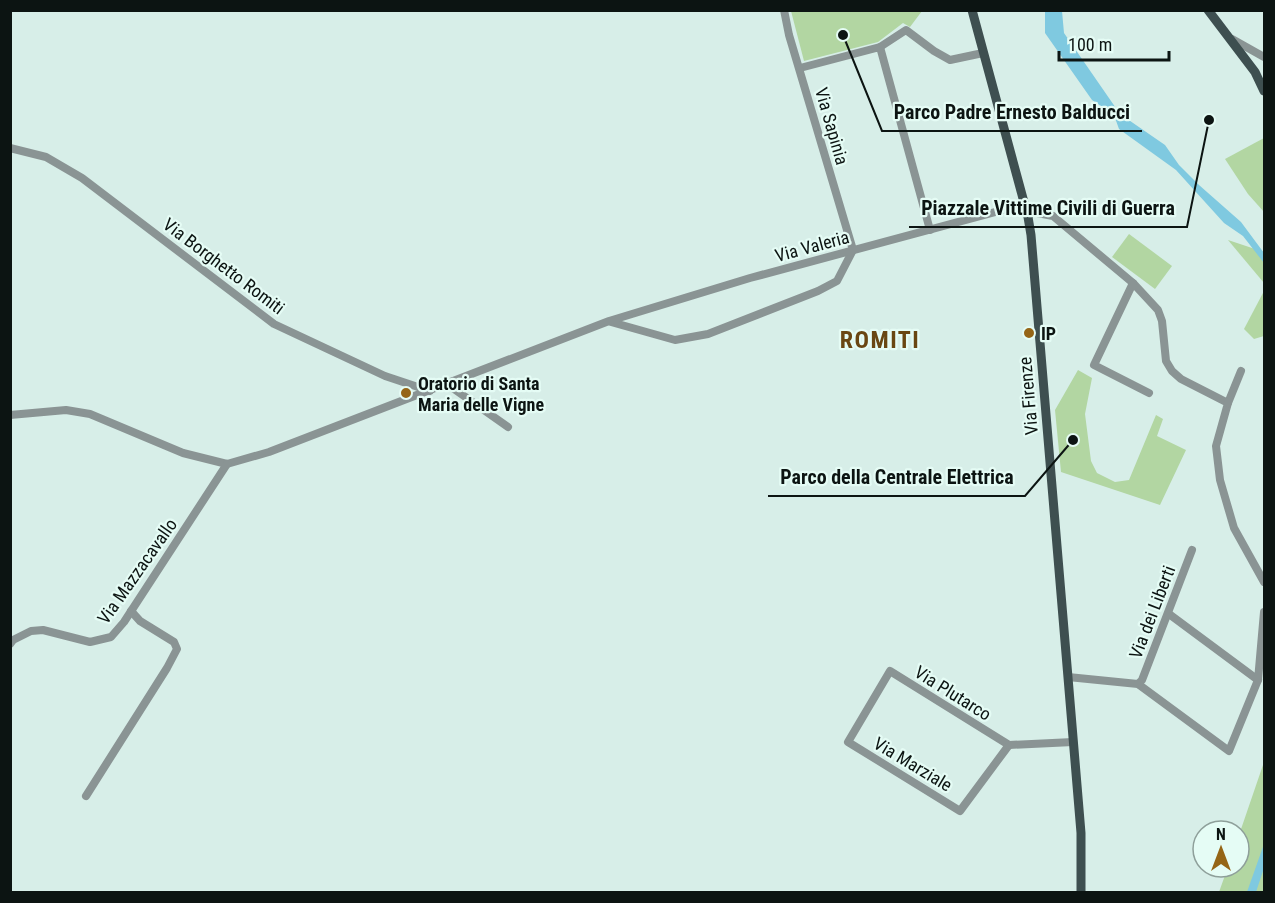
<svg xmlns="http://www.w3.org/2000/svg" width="1275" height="903" font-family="'Roboto Condensed',sans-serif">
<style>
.green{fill:#b2d6a2}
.water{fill:#7fc9e0}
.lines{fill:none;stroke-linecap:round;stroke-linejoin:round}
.minor{stroke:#8a9494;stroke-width:8}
.major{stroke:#3e4f50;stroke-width:9}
.poi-dot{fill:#956516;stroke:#e5fcf5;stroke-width:2}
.labels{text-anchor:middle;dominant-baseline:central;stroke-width:4.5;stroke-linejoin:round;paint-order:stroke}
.street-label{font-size:18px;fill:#0c1412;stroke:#e5fcf5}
.poi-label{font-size:18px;font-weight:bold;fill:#0c1412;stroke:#e5fcf5;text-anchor:start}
.district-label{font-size:24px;font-weight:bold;letter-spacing:1.5px;fill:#694713;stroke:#e5fcf5}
.leader{fill:none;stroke:#0c1412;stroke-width:2}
.callout-dot{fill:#0c1412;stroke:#e5fcf5;stroke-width:2}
.callout-label{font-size:20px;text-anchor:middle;font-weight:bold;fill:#0c1412;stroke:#e5fcf5;stroke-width:4.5;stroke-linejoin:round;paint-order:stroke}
</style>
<rect width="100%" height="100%" fill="#d7eee8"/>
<g class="green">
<polygon points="791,11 791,10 922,11 910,27 903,23 878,42 804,61"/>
<polygon points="1264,138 1264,212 1248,194 1225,159"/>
<polygon points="1129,234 1172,266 1155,289 1112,257"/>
<polygon points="1228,240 1264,252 1264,283"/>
<polygon points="1264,291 1264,336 1254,339 1244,329"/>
<polygon points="1078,370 1092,378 1085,414 1091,461 1097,473 1115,482 1129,480 1156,415 1163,419 1157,436 1186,450 1160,505 1061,472 1055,410"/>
<polygon points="1264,762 1264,892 1219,892 1228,867 1239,867 1239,835"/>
</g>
<g class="water">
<polygon points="1045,11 1062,11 1064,33 1120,114 1165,145 1179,165 1199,185 1241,222 1264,253 1264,263 1243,236 1224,223 1176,170 1119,129 1114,115 1092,100 1045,33"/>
<polygon points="1264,844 1264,868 1256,892 1247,892"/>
</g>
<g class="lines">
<g class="minor">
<polyline points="1232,39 1264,57"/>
<polyline points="880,47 906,30 934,51 950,60 983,53"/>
<polyline points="800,68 880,47 930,230"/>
<polyline points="10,148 46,157 82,178 274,324 385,376 430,391"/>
<polyline points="1027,211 1053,216 1133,283 1158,310 1162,321 1166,361 1172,371 1181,379 1228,403 1216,446 1220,480 1234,528 1264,582"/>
<polyline points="1133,283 1094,365 1149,393"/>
<polyline points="611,322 675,340 708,334 818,291 837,281 853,250 789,35 784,10"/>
<polyline points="447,384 508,427"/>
<polyline points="1228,403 1241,371"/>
<polyline points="10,415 66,410 90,414 183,453 227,464 269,452 609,321 750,278 1025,204"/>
<polyline points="1169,614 1258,680"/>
<polyline points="10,644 13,640 31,631 43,630 90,642 111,637 124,622 227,464"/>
<polygon points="890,671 1009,745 960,811 848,742"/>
<polyline points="1068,677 1138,684 1229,751 1258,680 1264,612"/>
<polyline points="1138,684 1142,680 1192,550"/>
<polyline points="1009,745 1073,742"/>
<polyline points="86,796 167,668 177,649 174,642 140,621 131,611"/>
</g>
<g class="major">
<polyline points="972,10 1028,217 1031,235 1081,833 1081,892"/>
<polyline points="1208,10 1255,72 1264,91"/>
</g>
</g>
<g class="poi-dot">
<circle cx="1029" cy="333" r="6"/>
<circle cx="406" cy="393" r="6"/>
</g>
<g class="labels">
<g class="street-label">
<text transform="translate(832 126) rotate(74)">Via Sapinia</text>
<text transform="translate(812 246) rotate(-15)">Via Valeria</text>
<text transform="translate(224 266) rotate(37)">Via Borghetto Romiti</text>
<text transform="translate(1028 396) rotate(-95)">Via Firenze</text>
<text transform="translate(137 571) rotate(-55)">Via Mazzacavallo</text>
<text transform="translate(1152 612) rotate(-69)">Via dei Liberti</text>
<text transform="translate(953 693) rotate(32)">Via Plutarco</text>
<text transform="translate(913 764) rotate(31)">Via Marziale</text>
</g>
<g class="poi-label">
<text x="1041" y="333">IP</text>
<text x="418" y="383">Oratorio di Santa<tspan x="418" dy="21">Maria delle Vigne</tspan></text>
</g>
<g class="district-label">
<text x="880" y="340">ROMITI</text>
</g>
</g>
<path class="leader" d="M843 35L882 131H1142M1209 120L1187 227H909M1073 440L1025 496H768"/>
<g class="callout-dot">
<circle cx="843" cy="35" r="6"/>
<circle cx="1209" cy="120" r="6"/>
<circle cx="1073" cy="440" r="6"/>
</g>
<g class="callout-label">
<text x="1012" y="119">Parco Padre Ernesto Balducci</text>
<text x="1048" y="215">Piazzale Vittime Civili di Guerra</text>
<text x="897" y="484">Parco della Centrale Elettrica</text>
</g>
<rect width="1275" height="903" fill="none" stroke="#0c1412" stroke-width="24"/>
<g transform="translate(1221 849)"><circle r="28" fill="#e5fcf5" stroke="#8e9f9a" stroke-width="1.5"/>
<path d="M0-4.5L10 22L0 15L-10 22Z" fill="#956516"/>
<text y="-9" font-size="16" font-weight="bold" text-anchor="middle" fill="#0c1412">N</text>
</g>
<path d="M1059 51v9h110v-9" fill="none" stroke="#0c1412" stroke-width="3"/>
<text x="1068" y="51" font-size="18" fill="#0c1412" stroke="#e5fcf5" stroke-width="4.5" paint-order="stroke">100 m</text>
</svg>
